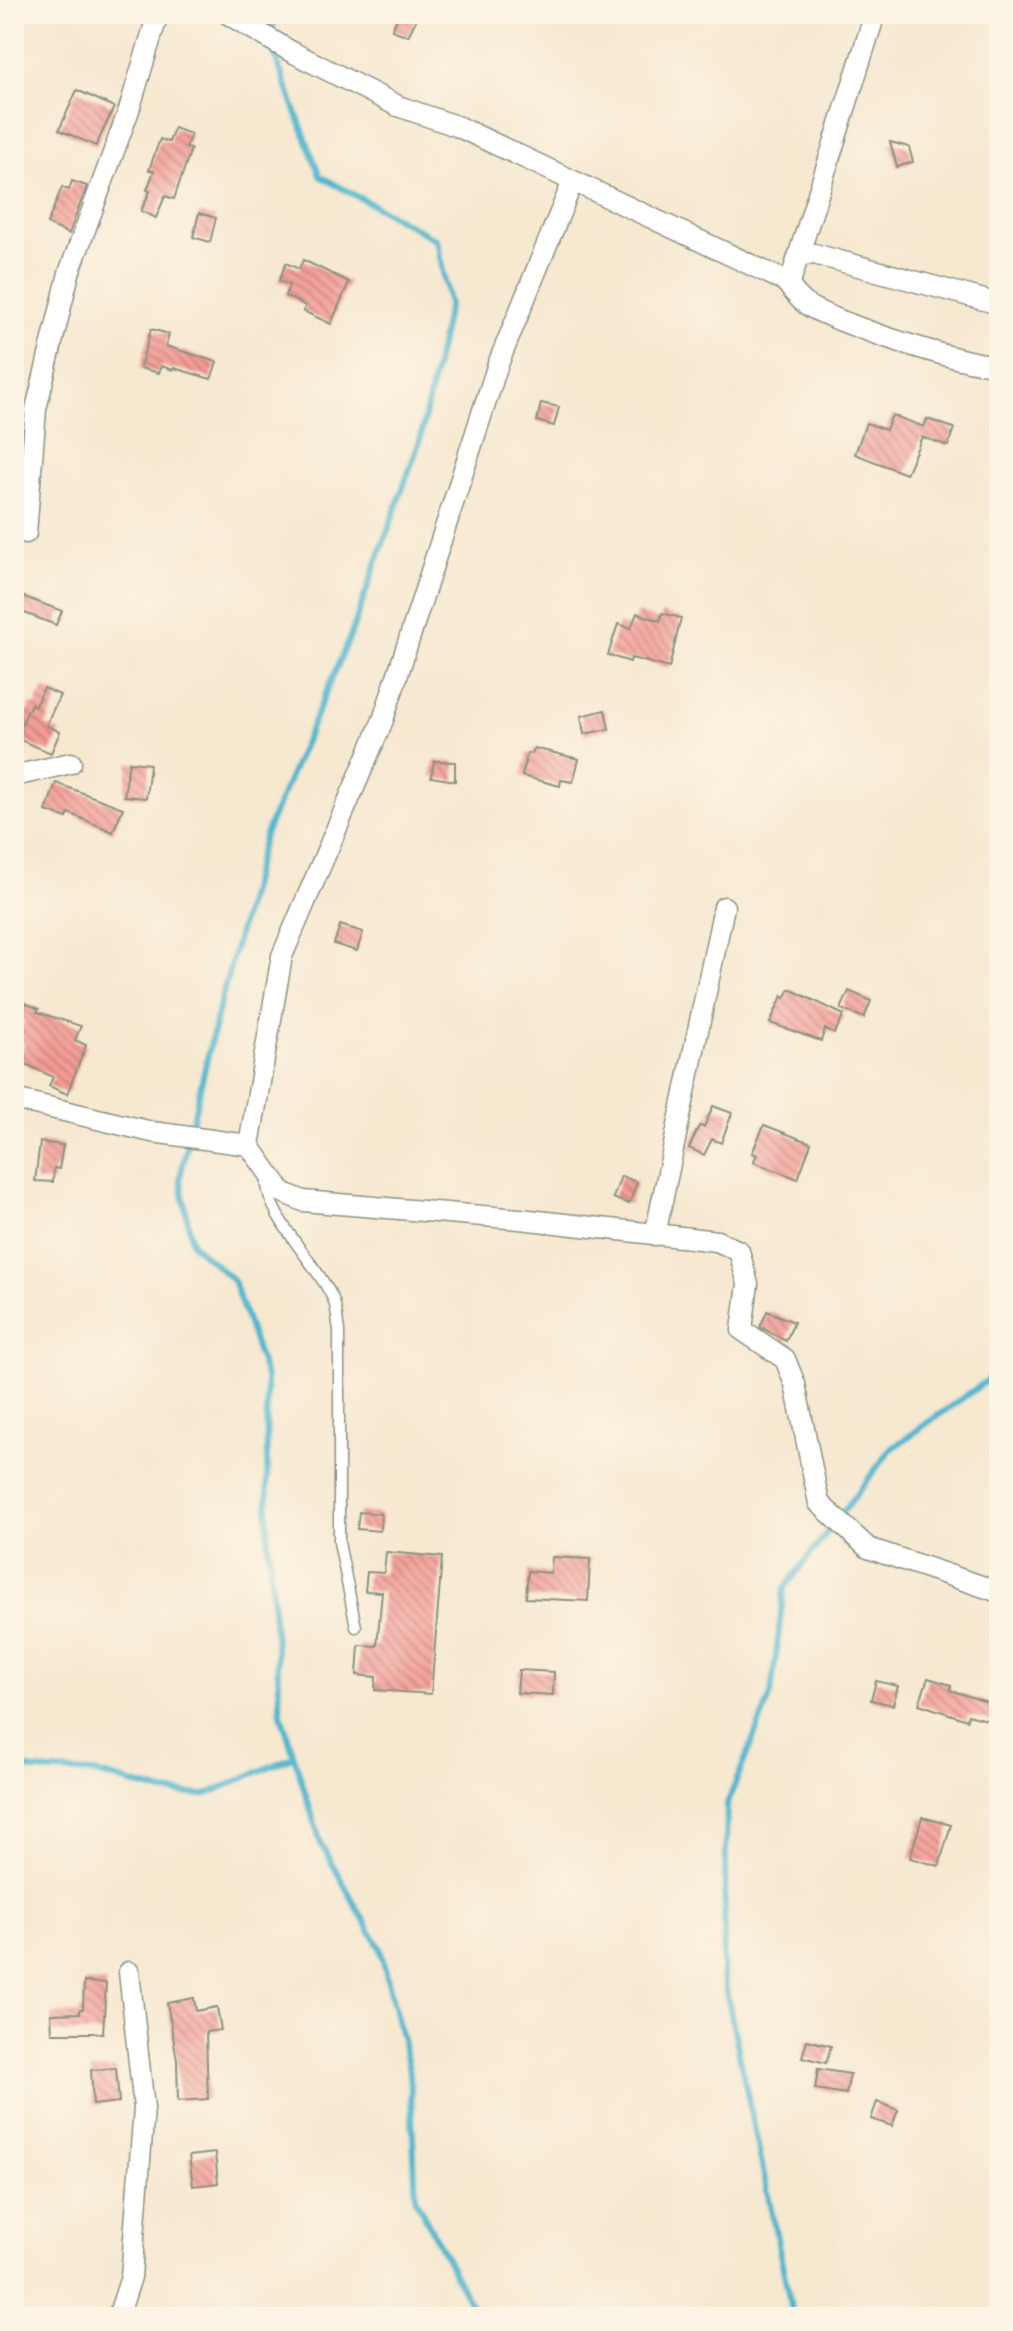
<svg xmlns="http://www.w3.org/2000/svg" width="1013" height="2331" font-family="'Sorts Mill Goudy',serif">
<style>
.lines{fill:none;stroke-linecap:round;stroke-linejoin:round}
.stream{stroke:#4fb6cd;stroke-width:6}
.building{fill:url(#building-back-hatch)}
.lane-casing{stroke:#8b9282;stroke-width:13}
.street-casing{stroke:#8b9282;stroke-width:23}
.lane{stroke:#fff;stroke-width:10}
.street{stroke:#fff;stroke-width:20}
</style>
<defs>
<pattern id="building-back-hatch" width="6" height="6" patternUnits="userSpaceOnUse" patternTransform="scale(2)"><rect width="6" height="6" fill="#f39b95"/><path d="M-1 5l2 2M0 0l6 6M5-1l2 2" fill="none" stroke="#c4807a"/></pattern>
</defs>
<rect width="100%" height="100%" fill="#fcf5e5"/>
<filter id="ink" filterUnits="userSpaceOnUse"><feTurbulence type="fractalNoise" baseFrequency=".0125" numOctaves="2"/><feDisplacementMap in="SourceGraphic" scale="16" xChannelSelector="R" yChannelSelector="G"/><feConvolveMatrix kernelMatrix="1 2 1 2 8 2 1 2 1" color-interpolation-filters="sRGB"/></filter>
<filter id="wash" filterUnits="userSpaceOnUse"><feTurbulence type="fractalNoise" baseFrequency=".006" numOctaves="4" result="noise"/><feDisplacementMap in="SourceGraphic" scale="32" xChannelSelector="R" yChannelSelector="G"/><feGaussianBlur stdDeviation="1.8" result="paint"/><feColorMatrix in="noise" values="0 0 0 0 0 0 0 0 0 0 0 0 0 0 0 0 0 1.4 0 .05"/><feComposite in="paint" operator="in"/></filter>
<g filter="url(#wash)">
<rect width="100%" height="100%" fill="#f7e8d0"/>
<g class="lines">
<g class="stream">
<polyline points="271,34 277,14"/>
<polyline points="190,1132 216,1020 264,837 351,634 420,440 449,303 437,240 320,176 272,48"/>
<polyline points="188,1142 180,1178 192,1244 233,1280 266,1377 268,1539 281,1714 321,1844 380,1948 410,2073 416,2200 469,2302 483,2317"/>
<polyline points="14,1765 34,1770 96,1773 163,1792 205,1795 294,1756"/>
<polyline points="793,2317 723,1975 727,1804 771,1695 784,1589 891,1449 999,1372"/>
</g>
</g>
<g id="blocks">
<g class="building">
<polygon points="399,14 419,14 408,36 392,30"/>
<polygon points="77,90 114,107 96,146 59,130"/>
<polygon points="174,128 191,134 186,148 191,149 174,199 165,196 156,218 141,211 150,191 147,190 154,171 149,170 160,139 169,142"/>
<polygon points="890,142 909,147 913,162 897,167"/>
<polygon points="72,181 87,186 69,234 47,224 62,187 69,190"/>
<polygon points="199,213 216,218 210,242 193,237"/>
<polygon points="303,260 349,282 331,324 303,311 306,306 285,296 289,285 279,281 286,263 299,269"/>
<polygon points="151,329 169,334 166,346 217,362 211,379 174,368 173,370 161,366 159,373 140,368"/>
<polygon points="541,403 559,407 554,426 537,421"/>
<polygon points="892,415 924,427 927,419 954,428 948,446 922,437 906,474 855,454 866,423 886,430"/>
<polygon points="14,593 62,611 56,625 14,609"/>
<polygon points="637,613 660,621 662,613 681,618 669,668 644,661 631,658 630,662 608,655 618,624 631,628"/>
<polygon points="44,688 60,695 46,725 60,732 51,753 15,738 31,704 35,706"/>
<polygon points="605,710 609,729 584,734 581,716"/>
<polygon points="534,748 579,759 573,782 561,780 560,786 522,776 527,753 532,754"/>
<polygon points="434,761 455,762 455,781 431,777"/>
<polygon points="129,762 150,764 146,798 124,796"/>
<polygon points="56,783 123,808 113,832 69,813 67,818 46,811"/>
<polygon points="340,925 363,932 357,951 334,944"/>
<polygon points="790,989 844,1015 834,1034 825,1029 821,1041 770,1023 782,996 785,998"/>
<polygon points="849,991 871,1001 864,1018 841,1009"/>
<polygon points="18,1000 39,1009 37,1012 81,1026 75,1040 86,1045 67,1094 49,1086 53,1077 17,1060 25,1043 17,1039 25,1021 14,1017"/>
<polygon points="713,1106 732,1113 721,1143 712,1139 704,1155 689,1148 699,1126 704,1127"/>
<polygon points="764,1125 811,1143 798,1179 753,1162 757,1155 752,1153"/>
<polygon points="40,1142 63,1145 59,1169 54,1168 53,1182 35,1181"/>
<polygon points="621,1176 637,1182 629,1204 613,1198"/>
<polygon points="767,1311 794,1322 786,1341 760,1327"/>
<polygon points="359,1512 381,1514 380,1531 357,1529"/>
<polygon points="386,1552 442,1557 431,1694 375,1690 376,1677 357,1675 359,1645 377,1646 382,1592 365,1591 367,1572 384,1573"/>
<polygon points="552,1557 590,1559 588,1601 526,1598 528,1571 551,1573"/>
<polygon points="519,1670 554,1672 553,1695 517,1693"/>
<polygon points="928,1678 951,1685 950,1690 999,1706 999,1723 968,1715 967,1720 919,1704"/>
<polygon points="876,1681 898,1686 893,1705 871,1700"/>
<polygon points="922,1817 951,1825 939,1866 910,1858"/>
<polygon points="84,1982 106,1983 103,2033 52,2033 51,2014 80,2013 80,2009 83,2009"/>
<polygon points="194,1998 196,2011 217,2007 221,2030 206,2032 208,2099 178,2101 177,2060 167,2003"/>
<polygon points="807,2040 831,2046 826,2063 802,2057"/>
<polygon points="116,2068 119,2102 93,2105 91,2070"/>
<polygon points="818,2069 850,2074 846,2094 815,2089"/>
<polygon points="877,2102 898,2110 892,2126 871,2119"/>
<polygon points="215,2153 218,2183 193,2186 189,2156"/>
</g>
</g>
</g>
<g filter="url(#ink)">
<use href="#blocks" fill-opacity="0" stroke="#8b9282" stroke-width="2"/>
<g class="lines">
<defs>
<path id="lane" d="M 267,1176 C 262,1213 318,1264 333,1299 C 337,1308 337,1320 339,1330 L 339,1542 L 356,1627"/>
<g id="street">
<polyline points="228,14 290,51 398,106 459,127 785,281 792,276 875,14"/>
<polyline points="799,255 814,254 999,304"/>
<path d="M 785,281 C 791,289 798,298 806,304 C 826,320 977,370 999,364"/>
<polyline points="26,533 36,409 69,273 129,110 158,14"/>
<polyline points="14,776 71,763"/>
<polyline points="14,1099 152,1132 249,1145 282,1192 303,1201 520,1219 717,1241 739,1251 748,1284 742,1330 785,1359 795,1384 819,1503 868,1548 999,1592"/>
<polyline points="249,1145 282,956 383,720 498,364 573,181"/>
<polyline points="655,1235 724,907"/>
<polyline points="118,2317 131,2277 144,2108 129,1972"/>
</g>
</defs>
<use href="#lane" class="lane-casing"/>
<use href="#street" class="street-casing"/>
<use href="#lane" class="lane"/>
<use href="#street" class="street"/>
</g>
</g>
<rect width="1013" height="2331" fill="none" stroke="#fcf5e5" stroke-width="48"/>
</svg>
